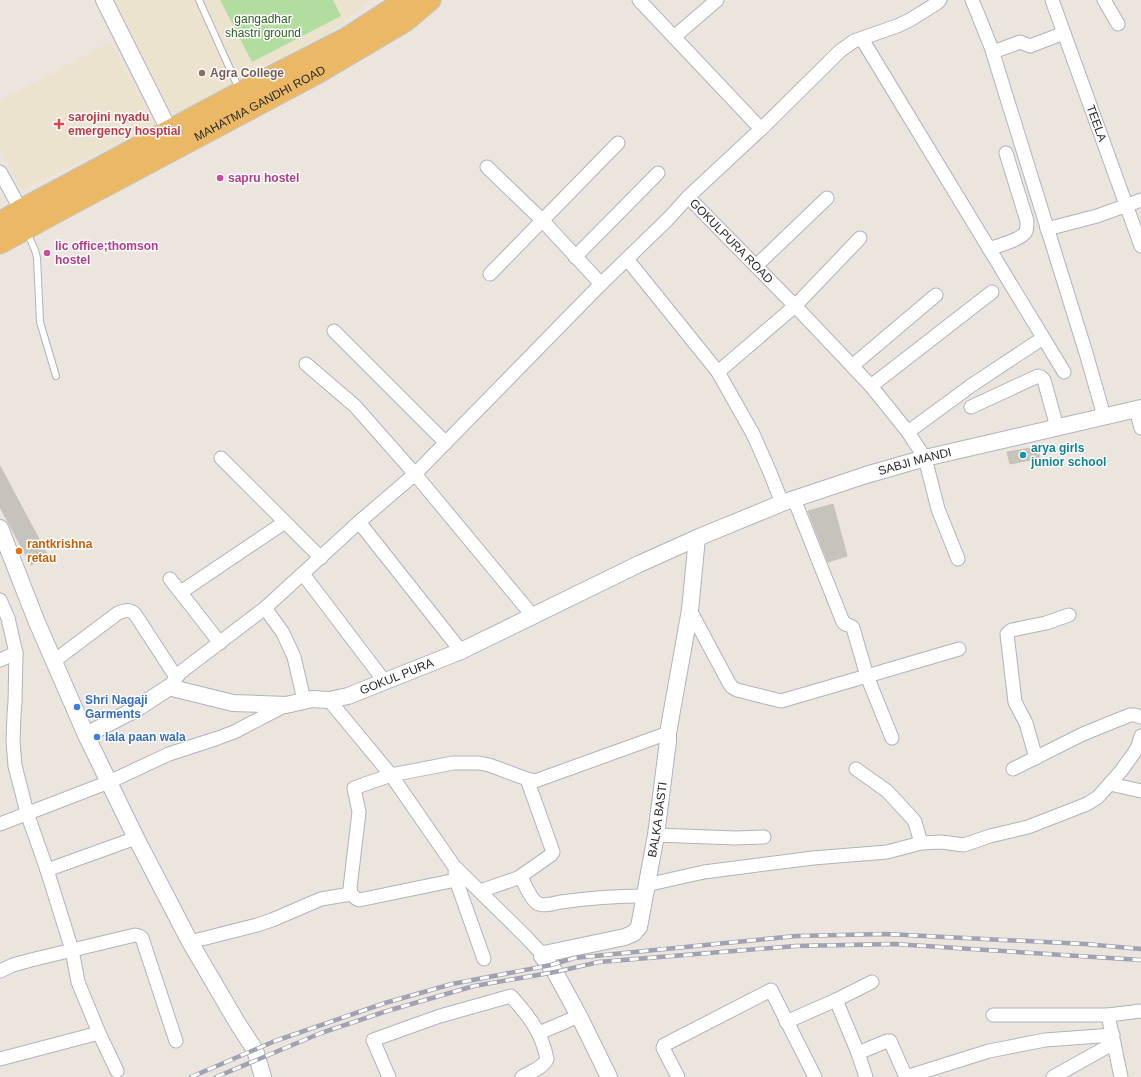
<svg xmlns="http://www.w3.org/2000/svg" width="1141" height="1077" font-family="Helvetica,sans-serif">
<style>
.education{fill:#ebe3ce}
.green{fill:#b1dd9e}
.building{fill:#c6c2bc;stroke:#c6c1b7}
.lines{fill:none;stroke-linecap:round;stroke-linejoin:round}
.service-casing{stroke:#b0b3bc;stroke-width:8}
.minor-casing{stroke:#b0b3bc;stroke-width:15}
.tertiary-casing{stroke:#b0b3bc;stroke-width:18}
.trunk-casing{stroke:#c3c3c3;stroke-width:23}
.service{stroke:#fff;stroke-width:6}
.minor{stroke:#fff;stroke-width:13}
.tertiary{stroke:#fff;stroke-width:16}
.trunk{stroke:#ebb865;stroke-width:21}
.rail-casing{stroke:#a0a2b2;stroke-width:4.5}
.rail{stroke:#fff;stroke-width:3;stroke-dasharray:9;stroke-linecap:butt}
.education-dot{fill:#8d6e63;stroke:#fff;stroke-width:1.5}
.health-dot{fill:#e0444e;stroke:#fff;stroke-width:1.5}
.hotel-dot{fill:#d1479c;stroke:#fff;stroke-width:1.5}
.culture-dot{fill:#0f9aa8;stroke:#fff;stroke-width:1.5}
.food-dot{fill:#e8710a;stroke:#fff;stroke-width:1.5}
.shop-dot{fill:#3f7fe0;stroke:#fff;stroke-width:1.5}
.labels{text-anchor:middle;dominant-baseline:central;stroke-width:3;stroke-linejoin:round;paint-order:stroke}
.park-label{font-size:12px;fill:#2b6120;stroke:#fff}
.education-label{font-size:12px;font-weight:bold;fill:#785e54;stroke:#fff;text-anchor:start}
.street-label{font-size:12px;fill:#2a2a2a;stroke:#fff}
.health-label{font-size:12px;font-weight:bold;fill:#be3a42;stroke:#fff;text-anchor:start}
.hotel-label{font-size:12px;font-weight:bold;fill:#b23c85;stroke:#fff;text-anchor:start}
.culture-label{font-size:12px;font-weight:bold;fill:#0d838f;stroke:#fff;text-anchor:start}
.food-label{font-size:12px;font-weight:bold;fill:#c56008;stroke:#fff;text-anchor:start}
.shop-label{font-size:12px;font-weight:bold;fill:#366cbe;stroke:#fff;text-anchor:start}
</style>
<rect width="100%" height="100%" fill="#ebe5dd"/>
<g class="education">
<polygon points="114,0 371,0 331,32 194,107 171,114"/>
<polygon points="111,42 155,127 21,190 0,148 0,100"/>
</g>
<polygon class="green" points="220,0 333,0 341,16 252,62"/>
<g class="building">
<polygon points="1037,447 1040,458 1010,464 1007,452"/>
<polygon points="0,466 48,556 31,565 0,507"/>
<polygon points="833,504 847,556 828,562 808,511"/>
</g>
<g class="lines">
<defs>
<g id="service">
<polyline points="199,0 239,89"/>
<polyline points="27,232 35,250 37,258 40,322 56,376"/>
</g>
<g id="minor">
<polyline points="639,0 761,129"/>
<polyline points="972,0 975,7 991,47 1086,353 1104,416"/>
<path id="s1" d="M 1052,0 L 1141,246"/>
<polyline points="1104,0 1118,24"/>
<polyline points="674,37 717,0"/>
<polyline points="862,39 1064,372"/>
<polyline points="993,52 1020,42 1030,46 1064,33"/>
<polyline points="487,167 542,220 601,284"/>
<polyline points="0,172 21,210"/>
<path id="s2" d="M 688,197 L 801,312 L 871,386 L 908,432 L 925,458 L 938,509 L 958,559"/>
<polyline points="1047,229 1097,216 1141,200"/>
<path d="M 989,249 C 997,246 1023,239 1026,231 C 1027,228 1027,225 1027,221 L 1006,153"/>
<polyline points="575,257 658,173"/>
<polyline points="627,259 718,372 753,434 769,470 782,503"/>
<polyline points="756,266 827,198"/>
<polyline points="490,274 618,143"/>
<polyline points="334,331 446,443"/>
<polyline points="306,364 355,406 415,474 532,615"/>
<polyline points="852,366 936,295"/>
<polyline points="718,372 795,306 860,238"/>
<polyline points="871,386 992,292"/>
<polyline points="971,407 1038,376 1041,377 1044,380 1057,427"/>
<polyline points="1136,410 1141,428"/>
<polyline points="908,432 972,385 1043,338"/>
<polyline points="221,458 321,558"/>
<polyline points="359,522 461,651"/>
<polyline points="303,574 385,682"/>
<polyline points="170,579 220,643"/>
<polyline points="181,592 285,522"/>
<polyline points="0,600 8,618 16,653 15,702 14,714 13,741 15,766 20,785 27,813 47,870 72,950 78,982 99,1033 117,1071"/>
<polyline points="265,608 283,633 294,657 304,700"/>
<path d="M 690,610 L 729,683 L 732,687 L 737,690 L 781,701 L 867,676 L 853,628 C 850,624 846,626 843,622 L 794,499"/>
<polyline points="0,660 16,653"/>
<path d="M 54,661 L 118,613 C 124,611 129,608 135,614 L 176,677"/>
<polyline points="168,688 181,672 265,608 359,522 415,474 601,284 668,219 688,197 761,129 840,51 854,41 897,26 910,20 937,3 940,0"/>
<polyline points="329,700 391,775 454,866 526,937 543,955"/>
<polyline points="892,738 867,676 959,649"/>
<polyline points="1036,758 1026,723 1015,702 1007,634 1009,632 1012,630 1046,623 1069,615"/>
<polyline points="856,769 887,791 912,818 915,822 921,843"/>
<polyline points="1013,769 1083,734 1110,723 1130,715 1135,715 1141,717"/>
<polyline points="1110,784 1141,791"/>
<polyline points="0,824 109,782 169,754 218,738 234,732 286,705"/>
<polyline points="656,835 735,838 764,837"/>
<polyline points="47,870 136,838"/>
<polyline points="455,872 456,880 484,959"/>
<path d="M 521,876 C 524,883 530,898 537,903 C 543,907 554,903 561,902 C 589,898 616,896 644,896"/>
<path d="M 456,880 L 359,900 C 353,897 351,895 350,888 L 359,812 L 354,788 L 391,775 L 453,763 L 479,763 L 489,765 L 527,779 L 535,781 L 668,733"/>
<polyline points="646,885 704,872 813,858 887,852 921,843 941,842 964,845 990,836 1028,827 1087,804 1098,797 1121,771 1134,753 1138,746 1141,736"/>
<polyline points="480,891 518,878 551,855 553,852 527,779"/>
<polyline points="190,942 257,925 272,920 321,899 351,894"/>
<polyline points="0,971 13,965 31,960 135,935 139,936 142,938 176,1041"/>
<polyline points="836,1000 858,1053 866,1077"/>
<polyline points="993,1015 1108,1015 1141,1011"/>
<polyline points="1108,1015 1121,1077"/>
<polyline points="786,1022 836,1000 872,982"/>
<polyline points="539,1033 579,1016"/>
<polyline points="858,1053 887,1041 890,1041 906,1077"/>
<polyline points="0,1059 99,1033"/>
<path d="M 389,1077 L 373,1040 L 440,1016 L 511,996 C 529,1016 542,1033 547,1059 C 543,1068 530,1072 522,1077"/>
<polyline points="678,1077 663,1048 664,1045 771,990 815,1077"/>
<polyline points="906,1077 989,1051 1045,1040 1113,1035"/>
<polyline points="1053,1077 1114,1043"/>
</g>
<g id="tertiary">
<polyline points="104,0 169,130"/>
<polyline points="0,528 36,620 86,735 136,838 190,942 238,1024 255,1050 263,1077"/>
<path id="s3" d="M 86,735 L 136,709 L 168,688 L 172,688 L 233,703 L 286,705 L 312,699 L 329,700 L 348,696 L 461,651 L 639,564 L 697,538 L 782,503 L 866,475 L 925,458 L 1141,408"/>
<path id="s4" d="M 609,1077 L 579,1016 L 555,972 L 542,956 L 544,954 L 625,937 L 634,933 L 639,927 L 656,835 L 668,741 L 668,733 L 690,610 L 697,538"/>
</g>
<g id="trunk">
<polyline points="0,223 21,210 236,95 347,38 406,0"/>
<path id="s5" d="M 0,243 L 56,212 L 317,73 L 405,21 L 430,0"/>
</g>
</defs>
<use href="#service" class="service-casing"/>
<use href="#minor" class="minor-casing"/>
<use href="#tertiary" class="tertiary-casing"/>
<use href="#trunk" class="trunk-casing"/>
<use href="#service" class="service"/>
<use href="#minor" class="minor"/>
<use href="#tertiary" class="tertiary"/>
<use href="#trunk" class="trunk"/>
<defs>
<g id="rail">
<polyline points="191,1077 275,1041 385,1003 452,984 551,965 574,958 796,936 886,934 1085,944 1141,949"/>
<polyline points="216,1077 321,1033 387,1011 474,986 555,972 599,962 796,946 894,944 1141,960"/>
</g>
</defs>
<use href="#rail" class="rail-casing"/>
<use href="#rail" class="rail"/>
</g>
<circle class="education-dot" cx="202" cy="73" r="4"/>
<path class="health-dot" d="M57 118h4v4h4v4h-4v4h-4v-4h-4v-4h4z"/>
<g class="hotel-dot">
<circle cx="220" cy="178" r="4"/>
<circle cx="47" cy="253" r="4"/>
</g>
<circle class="culture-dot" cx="1023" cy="455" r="4"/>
<circle class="food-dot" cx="19" cy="551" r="4"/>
<g class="shop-dot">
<circle cx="77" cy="707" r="4"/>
<circle cx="97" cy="737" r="4"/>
</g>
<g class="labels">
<g class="park-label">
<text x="263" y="19">gangadhar<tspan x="263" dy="14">shastri ground</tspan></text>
</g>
<g class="education-label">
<text x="210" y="73">Agra College</text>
</g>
<g class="street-label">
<text stroke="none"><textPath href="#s5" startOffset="295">MAHATMA GANDHI ROAD</textPath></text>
<text stroke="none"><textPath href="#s1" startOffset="131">TEELA</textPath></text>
<text stroke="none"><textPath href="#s2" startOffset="62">GOKULPURA ROAD</textPath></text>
<text stroke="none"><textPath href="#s3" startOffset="892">SABJI MANDI</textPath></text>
<text stroke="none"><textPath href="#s3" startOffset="330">GOKUL PURA</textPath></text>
<text stroke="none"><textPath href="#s4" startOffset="351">BALKA BASTI</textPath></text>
</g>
<g class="health-label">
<text x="68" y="117">sarojini nyadu<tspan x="68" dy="14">emergency hosptial</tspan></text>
</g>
<g class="hotel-label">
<text x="228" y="178">sapru hostel</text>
<text x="55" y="246">lic office;thomson<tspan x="55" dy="14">hostel</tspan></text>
</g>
<g class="culture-label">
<text x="1031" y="448">arya girls<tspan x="1031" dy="14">junior school</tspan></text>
</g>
<g class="food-label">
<text x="27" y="544">rantkrishna<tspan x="27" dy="14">retau</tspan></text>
</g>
<g class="shop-label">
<text x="85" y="700">Shri Nagaji<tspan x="85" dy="14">Garments</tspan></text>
<text x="105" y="737">lala paan wala</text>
</g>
</g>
</svg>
